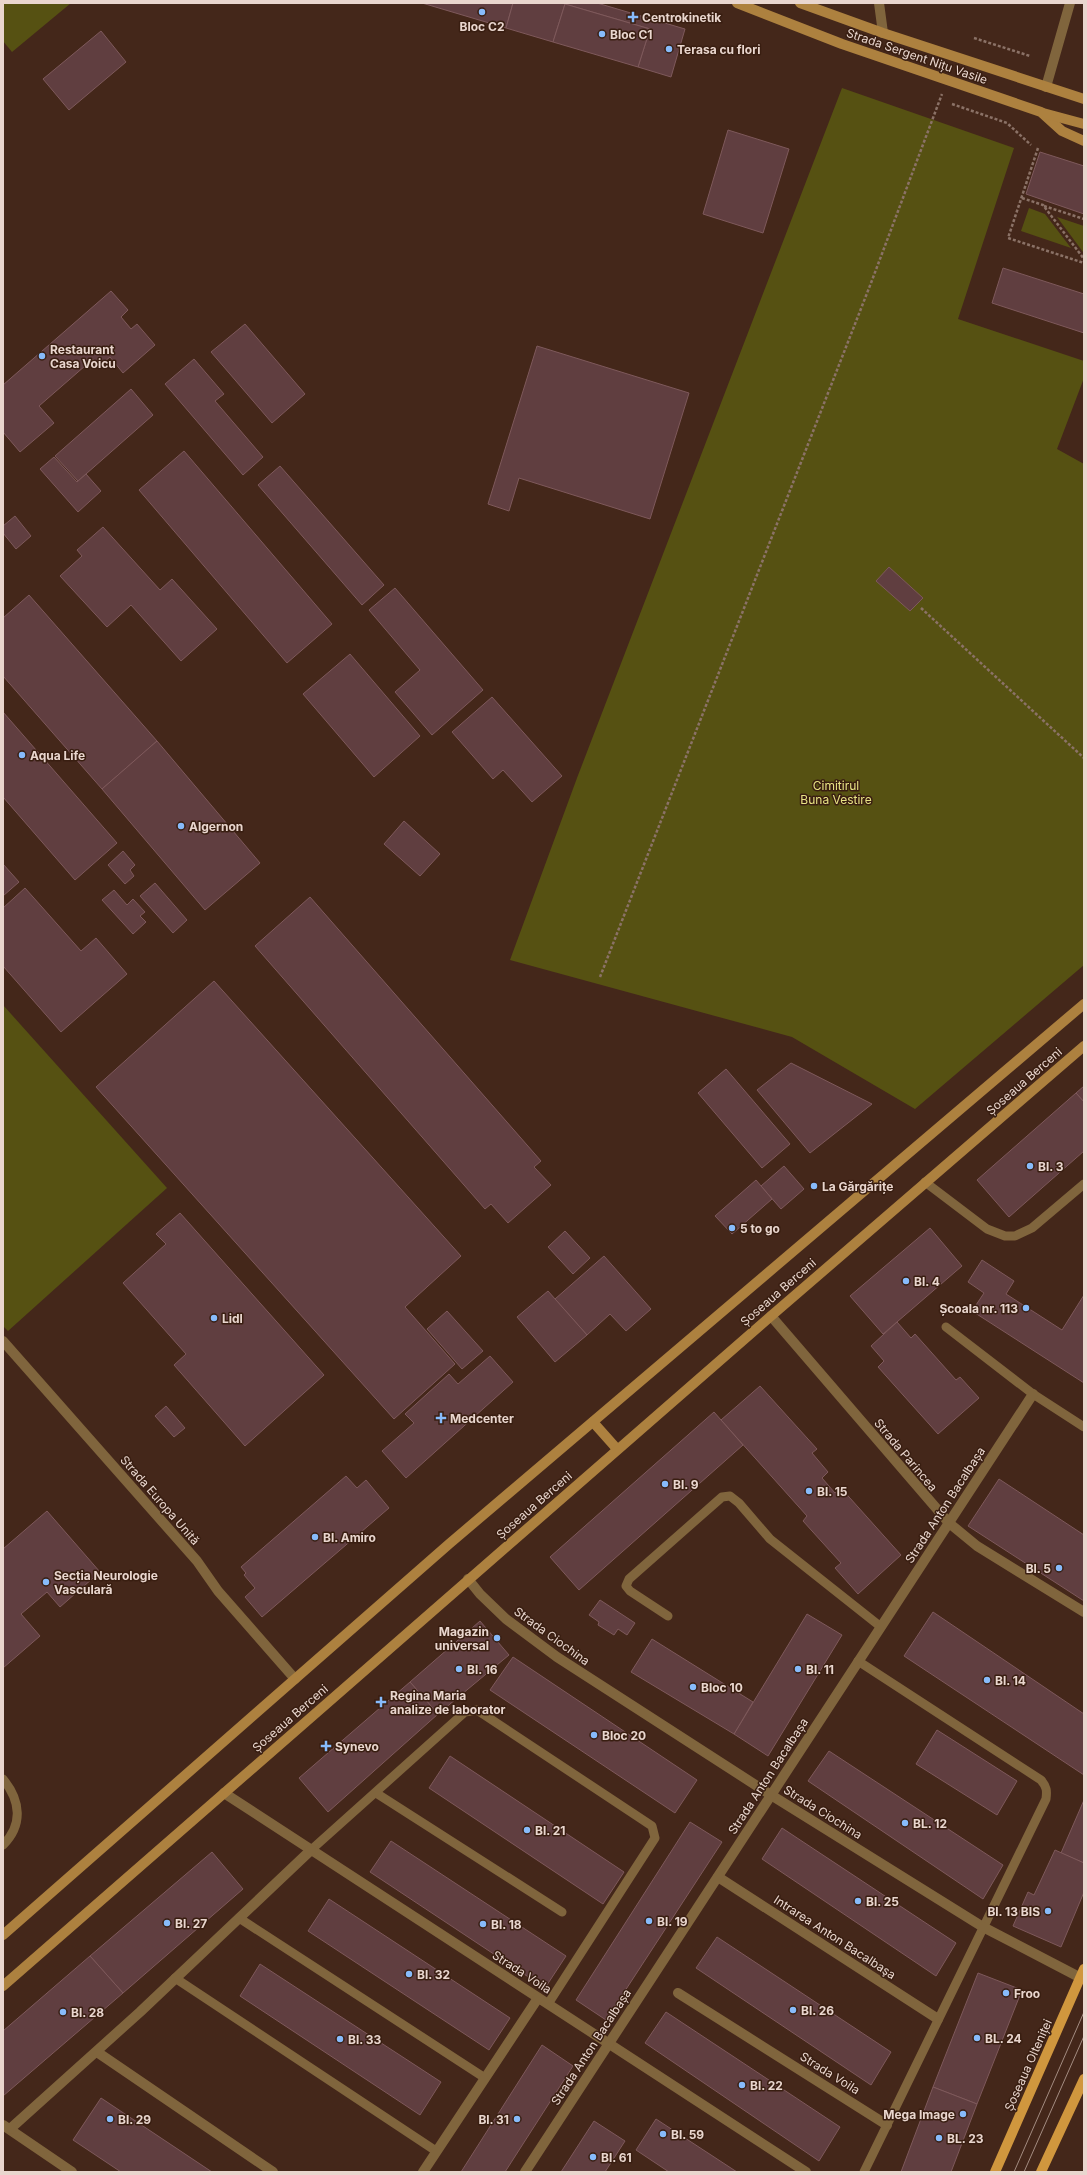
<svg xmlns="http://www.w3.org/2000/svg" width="1087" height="2175" font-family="Inter,sans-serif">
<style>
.green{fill:#565112}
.building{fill:#603e40;stroke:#7e595b}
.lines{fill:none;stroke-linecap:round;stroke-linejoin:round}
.path{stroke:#8b7267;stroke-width:2.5;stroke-dasharray:3 2;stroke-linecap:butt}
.service{stroke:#80653d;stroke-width:9}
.minor{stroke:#80653d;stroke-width:10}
.tertiary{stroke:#80653d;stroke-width:10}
.secondary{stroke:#ad813f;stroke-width:10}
.primary{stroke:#d0973e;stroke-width:10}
.tram{stroke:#a38c81;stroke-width:1}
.poi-dot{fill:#87bbfb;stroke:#391e11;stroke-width:1.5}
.labels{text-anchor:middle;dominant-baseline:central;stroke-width:3;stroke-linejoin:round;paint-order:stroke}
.poi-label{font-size:12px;font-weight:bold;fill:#e9d6ce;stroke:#391e11;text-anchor:start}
.street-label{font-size:12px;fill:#e9d6ce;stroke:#391e11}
.park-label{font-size:12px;fill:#e7e284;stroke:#391e11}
</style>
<rect width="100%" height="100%" fill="#44271a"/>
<g class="green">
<polygon points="3,3 71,3 12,52 3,41"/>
<polygon points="842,88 1014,148 958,319 1084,361 1084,378 1057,449 1084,464 1084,965 915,1109 792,1037 510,960 577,778"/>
<polygon points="1029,208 1045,214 1071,248 1021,231"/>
<polygon points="1057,217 1084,226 1084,253 1083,252"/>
<polygon points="3,1005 167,1188 8,1331 3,1326"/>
</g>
<g class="building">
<polygon points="422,3 513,3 506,28"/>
<polygon points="513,3 597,3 685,29 671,77 638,67 650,29 565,4 553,42 506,28"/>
<polygon points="565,4 650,29 638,67 553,42"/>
<polygon points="101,31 126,62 69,110 43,79"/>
<polygon points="728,130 789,149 763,233 703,214"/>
<polygon points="1040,152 1084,166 1084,214 1026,194"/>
<polygon points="1003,268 1084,294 1084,333 992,303"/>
<polygon points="111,291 128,310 121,317 131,329 137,324 155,345 123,373 110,357 99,366 93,359 39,406 54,423 20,452 3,432 3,385"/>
<polygon points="245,324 305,394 272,423 211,352"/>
<polygon points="537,346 689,393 650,519 519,478 509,511 488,504"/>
<polygon points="194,359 224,394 215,401 263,457 243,475 165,384"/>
<polygon points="131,389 153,415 78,481 55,456"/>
<polygon points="184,451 332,624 287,663 139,490"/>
<polygon points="54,457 77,482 86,474 101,491 78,512 40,469"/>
<polygon points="280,466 384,585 362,605 258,485"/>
<polygon points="15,516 31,536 16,549 3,533 3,526"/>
<polygon points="103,527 160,590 172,579 217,629 181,661 131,605 107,627 60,576 82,556 77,550"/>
<polygon points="889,567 923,598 910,611 876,581"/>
<polygon points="395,588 483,690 432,735 395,692 420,670 369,610"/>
<polygon points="29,595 157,741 102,789 3,676 3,618"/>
<polygon points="350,654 420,736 374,777 303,694"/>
<polygon points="492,697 562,776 532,802 503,770 493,779 452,732"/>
<polygon points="3,712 117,843 75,880 3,797"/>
<polygon points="157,741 260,863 205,910 102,789"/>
<polygon points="404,821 440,854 420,876 384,844"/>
<polygon points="123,851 135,865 130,870 134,876 125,884 108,865"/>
<polygon points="3,864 19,882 3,896"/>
<polygon points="155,883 187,920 173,933 140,896"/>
<polygon points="25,888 81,951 96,938 127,974 61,1032 3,966 3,908"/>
<polygon points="114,890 127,905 133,899 145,912 140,916 146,922 133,934 102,900"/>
<polygon points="310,897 541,1161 534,1167 551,1185 508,1223 491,1204 485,1209 255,946"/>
<polygon points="214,981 461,1256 405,1307 455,1364 394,1419 96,1087"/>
<polygon points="791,1063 872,1104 810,1153 757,1090"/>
<polygon points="726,1069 790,1144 762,1168 698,1093"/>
<polygon points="1084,1086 1084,1102 1076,1093"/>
<polygon points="1076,1093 1084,1102 1084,1151 1009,1217 977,1180"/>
<polygon points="784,1166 804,1189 781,1209 761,1186"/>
<polygon points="756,1180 772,1199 732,1234 715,1216"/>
<polygon points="180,1213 324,1375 245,1446 174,1365 186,1354 123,1283 166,1244 156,1234"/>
<polygon points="930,1228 962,1266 883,1334 850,1296"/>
<polygon points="565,1231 590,1258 573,1274 548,1247"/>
<polygon points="604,1256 651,1309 626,1331 610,1314 587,1335 555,1299"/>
<polygon points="982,1260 1014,1281 1006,1294 1062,1330 1084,1295 1084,1383 972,1311 984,1293 968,1282"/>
<polygon points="548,1291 587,1335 555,1362 517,1317"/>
<polygon points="447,1311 483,1351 462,1369 427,1329"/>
<polygon points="897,1322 911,1338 915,1334 956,1380 960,1377 979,1398 938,1434 878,1367 884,1361 871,1346"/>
<polygon points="490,1356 513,1382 406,1478 382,1451 414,1423 405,1414 449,1374 458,1384"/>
<polygon points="760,1386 817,1449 812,1453 828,1472 822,1478 835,1493 841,1488 901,1555 858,1594 835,1568 841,1563 803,1521 807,1516 721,1420"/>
<polygon points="166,1406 185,1428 174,1437 155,1416"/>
<polygon points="714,1412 743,1445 579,1590 550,1557"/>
<polygon points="346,1476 357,1488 366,1480 389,1508 262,1617 245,1597 255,1588 244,1575 246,1573 241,1567"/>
<polygon points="999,1479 1084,1535 1084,1601 968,1526"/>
<polygon points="47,1511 100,1572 60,1607 47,1592 21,1614 40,1636 3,1668 3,1549"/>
<polygon points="600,1600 635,1623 627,1635 618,1629 614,1635 598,1625 599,1622 589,1615"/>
<polygon points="933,1612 1084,1714 1084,1775 904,1656"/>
<polygon points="807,1614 842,1635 768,1756 734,1734"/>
<polygon points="480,1621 509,1655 438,1714 410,1682"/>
<polygon points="652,1639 753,1702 734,1734 631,1672"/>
<polygon points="513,1657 697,1780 675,1813 490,1690"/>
<polygon points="410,1682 438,1714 328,1812 299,1778"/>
<polygon points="937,1730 1017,1781 997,1815 916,1764"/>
<polygon points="829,1751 1003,1865 983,1899 808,1781"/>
<polygon points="450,1756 624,1872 603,1904 429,1788"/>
<polygon points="1084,1800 1084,1863 1061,1853"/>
<polygon points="690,1822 722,1842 606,2020 576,2000"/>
<polygon points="782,1828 956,1943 936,1976 762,1859"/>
<polygon points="391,1841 566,1956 545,1988 370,1872"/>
<polygon points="1055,1850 1084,1863 1084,1892 1061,1947 1013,1926 1028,1892 1034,1895"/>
<polygon points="212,1852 243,1889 123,1993 90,1956"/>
<polygon points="329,1899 510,2018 489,2050 308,1931"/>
<polygon points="717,1937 891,2052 871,2085 696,1968"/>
<polygon points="90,1956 123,1993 3,2096 3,2031"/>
<polygon points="260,1964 441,2082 420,2115 240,1996"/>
<polygon points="978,1973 1022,1990 977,2104 933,2087"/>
<polygon points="666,2012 840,2127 819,2161 645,2043"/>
<polygon points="542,2045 573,2066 505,2172 461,2172"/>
<polygon points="933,2087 977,2104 951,2172 901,2172"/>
<polygon points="101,2098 212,2172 121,2172 73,2140"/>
<polygon points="656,2119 737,2172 669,2172 636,2150"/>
<polygon points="594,2121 625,2141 605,2172 561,2172"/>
</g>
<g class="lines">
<g class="path">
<polyline points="974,38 1030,56"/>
<polyline points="952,104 1007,123 1031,145"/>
<polyline points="1038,148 1008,238 1084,263"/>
<polyline points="1022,198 1043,205 1084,259"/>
<polyline points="1044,206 1084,219"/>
<polyline points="921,608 1084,758"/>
<polyline points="600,977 871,283 942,94"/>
</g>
<g class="service">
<polyline points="925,1182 987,1229 1005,1236 1015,1236 1032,1228 1084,1184"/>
<polyline points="946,1327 1033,1394 1084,1427"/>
<polyline points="668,1616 630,1591 626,1586 629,1579 722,1497 730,1496 739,1503 770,1539 881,1627"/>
<path d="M 858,1661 L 1041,1780 C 1047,1787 1047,1791 1046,1799 L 864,2172"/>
<path d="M 3,1779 C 21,1801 23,1825 3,1845"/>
<polyline points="376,1793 562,1912"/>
<polyline points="311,1850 465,1712 477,1710 652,1826 655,1838 548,2004"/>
<polyline points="239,1918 485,2078"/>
<polyline points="175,1978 436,2151"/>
</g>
<g class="minor">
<polyline points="879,3 883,33"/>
<polyline points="771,1316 949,1523 977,1546 1084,1612"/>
<polyline points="468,1579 480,1594 506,1619 557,1657 771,1795 983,1927 1081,1978"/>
<polyline points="224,1793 806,2172"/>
<polyline points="718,1877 938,2019"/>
<polyline points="678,1993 887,2125"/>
<polyline points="97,2052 273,2172"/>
<polyline points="3,2125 72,2172"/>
<polyline points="10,2129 140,2012 311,1850"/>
<polyline points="423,2172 538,1998"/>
<polyline points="525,2172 1033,1394"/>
</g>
<g class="tertiary">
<polyline points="1046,87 1070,3"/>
<polyline points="3,1341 197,1561 218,1591 295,1679"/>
</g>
<g class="secondary">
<polyline points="737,3 842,44 1041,112 1062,131 1084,141"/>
<polyline points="800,3 883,33 1084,99"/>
<polyline points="1043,113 1084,124"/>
<polyline points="593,1422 617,1449"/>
<polyline points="3,1935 449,1544 1084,1004"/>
<polyline points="3,1986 771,1316 1084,1046"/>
</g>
<g class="primary">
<polyline points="995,2172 1084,1969"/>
<polyline points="1041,2172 1084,2079"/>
</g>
<g class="tram">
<polyline points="1014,2172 1084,2012"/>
<polyline points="1024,2172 1084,2036"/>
</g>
</g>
<g class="poi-dot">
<circle cx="482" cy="12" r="4"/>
<path d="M631 11h4v4h4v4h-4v4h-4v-4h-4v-4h4z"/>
<circle cx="602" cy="34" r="4"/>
<circle cx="669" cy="49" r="4"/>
<circle cx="42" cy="356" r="4"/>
<circle cx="22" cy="755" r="4"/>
<circle cx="181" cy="826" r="4"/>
<circle cx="1030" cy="1166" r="4"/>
<circle cx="814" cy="1186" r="4"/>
<circle cx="732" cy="1228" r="4"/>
<circle cx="906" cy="1281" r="4"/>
<circle cx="1026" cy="1308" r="4"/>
<circle cx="214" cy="1318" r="4"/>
<path d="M439 1412h4v4h4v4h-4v4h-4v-4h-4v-4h4z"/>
<circle cx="665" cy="1484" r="4"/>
<circle cx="809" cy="1491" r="4"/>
<circle cx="315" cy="1537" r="4"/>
<circle cx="1059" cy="1568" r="4"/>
<circle cx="46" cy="1582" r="4"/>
<circle cx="497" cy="1638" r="4"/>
<circle cx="459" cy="1669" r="4"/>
<circle cx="798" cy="1669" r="4"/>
<circle cx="987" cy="1680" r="4"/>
<circle cx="693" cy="1687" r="4"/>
<path d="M379 1696h4v4h4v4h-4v4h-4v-4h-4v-4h4z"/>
<circle cx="594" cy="1735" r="4"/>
<path d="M324 1740h4v4h4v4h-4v4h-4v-4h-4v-4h4z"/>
<circle cx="905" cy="1823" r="4"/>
<circle cx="527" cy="1830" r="4"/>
<circle cx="858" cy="1901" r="4"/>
<circle cx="1048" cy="1911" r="4"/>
<circle cx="649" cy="1921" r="4"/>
<circle cx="167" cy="1923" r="4"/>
<circle cx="483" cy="1924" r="4"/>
<circle cx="409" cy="1974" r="4"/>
<circle cx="1006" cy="1993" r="4"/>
<circle cx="793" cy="2010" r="4"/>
<circle cx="63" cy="2012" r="4"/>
<circle cx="977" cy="2038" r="4"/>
<circle cx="340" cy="2039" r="4"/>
<circle cx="742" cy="2085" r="4"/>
<circle cx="963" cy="2114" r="4"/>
<circle cx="110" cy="2119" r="4"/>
<circle cx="517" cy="2119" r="4"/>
<circle cx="663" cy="2134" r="4"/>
<circle cx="939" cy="2138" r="4"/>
<circle cx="593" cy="2157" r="4"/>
</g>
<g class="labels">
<g class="poi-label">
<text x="642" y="17">Centrokinetik</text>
<text x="482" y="26" text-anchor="middle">Bloc C2</text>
<text x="610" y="34">Bloc C1</text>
<text x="677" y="49">Terasa cu flori</text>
<text x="50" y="349">Restaurant<tspan x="50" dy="14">Casa Voicu</tspan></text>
<text x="30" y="755">Aqua Life</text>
<text x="189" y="826">Algernon</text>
<text x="1038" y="1166">Bl. 3</text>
<text x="822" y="1186">La Gărgărițe</text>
<text x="740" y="1228">5 to go</text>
<text x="914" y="1281">Bl. 4</text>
<text x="1018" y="1308" text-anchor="end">Școala nr. 113</text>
<text x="222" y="1318">Lidl</text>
<text x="450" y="1418">Medcenter</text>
<text x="673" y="1484">Bl. 9</text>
<text x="817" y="1491">Bl. 15</text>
<text x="323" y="1537">Bl. Amiro</text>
<text x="1051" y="1568" text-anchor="end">Bl. 5</text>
<text x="54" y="1575">Secția Neurologie<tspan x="54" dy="14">Vasculară</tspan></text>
<text x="489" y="1631" text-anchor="end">Magazin<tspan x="489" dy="14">universal</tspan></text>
<text x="467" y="1669">Bl. 16</text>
<text x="806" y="1669">Bl. 11</text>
<text x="995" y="1680">Bl. 14</text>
<text x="701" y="1687">Bloc 10</text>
<text x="390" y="1695">Regina Maria<tspan x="390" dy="14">analize de laborator</tspan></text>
<text x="602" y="1735">Bloc 20</text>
<text x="335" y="1746">Synevo</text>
<text x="913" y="1823">BL. 12</text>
<text x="535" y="1830">Bl. 21</text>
<text x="866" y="1901">Bl. 25</text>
<text x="1040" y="1911" text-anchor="end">Bl. 13 BIS</text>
<text x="657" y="1921">Bl. 19</text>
<text x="175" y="1923">Bl. 27</text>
<text x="491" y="1924">Bl. 18</text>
<text x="417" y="1974">Bl. 32</text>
<text x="1014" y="1993">Froo</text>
<text x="801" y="2010">Bl. 26</text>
<text x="71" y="2012">Bl. 28</text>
<text x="985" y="2038">BL. 24</text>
<text x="348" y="2039">Bl. 33</text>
<text x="750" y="2085">Bl. 22</text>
<text x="955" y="2114" text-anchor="end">Mega Image</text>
<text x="118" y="2119">Bl. 29</text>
<text x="509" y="2119" text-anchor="end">Bl. 31</text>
<text x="671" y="2134">Bl. 59</text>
<text x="947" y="2138">BL. 23</text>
<text x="601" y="2157">Bl. 61</text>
</g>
<g class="street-label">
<text transform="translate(917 56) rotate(19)">Strada Sergent Nițu Vasile</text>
<text transform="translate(1024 1081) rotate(-41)">Șoseaua Berceni</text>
<text transform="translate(778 1292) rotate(-41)">Șoseaua Berceni</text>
<text transform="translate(906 1455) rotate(50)">Strada Parincea</text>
<text transform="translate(160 1500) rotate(49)">Strada Europa Unită</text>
<text transform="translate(534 1505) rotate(-41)">Șoseaua Berceni</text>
<text transform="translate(945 1505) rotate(-57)">Strada Anton Bacalbașa</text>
<text transform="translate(552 1636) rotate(36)">Strada Ciochina</text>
<text transform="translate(290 1718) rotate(-41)">Șoseaua Berceni</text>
<text transform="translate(768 1776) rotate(-57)">Strada Anton Bacalbașa</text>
<text transform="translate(823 1812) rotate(32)">Strada Ciochina</text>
<text transform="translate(835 1937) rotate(33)">Intrarea Anton Bacalbaşa</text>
<text transform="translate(522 1972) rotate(33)">Strada Voila</text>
<text transform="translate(591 2047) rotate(-57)">Strada Anton Bacalbașa</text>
<text transform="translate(1028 2065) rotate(-66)">Șoseaua Olteniței</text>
<text transform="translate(830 2073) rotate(32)">Strada Voila</text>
</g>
<g class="park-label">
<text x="836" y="785">Cimitirul<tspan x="836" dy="14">Buna Vestire</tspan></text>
</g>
</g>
<rect width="1087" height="2175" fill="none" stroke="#e9d6ce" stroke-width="8"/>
</svg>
